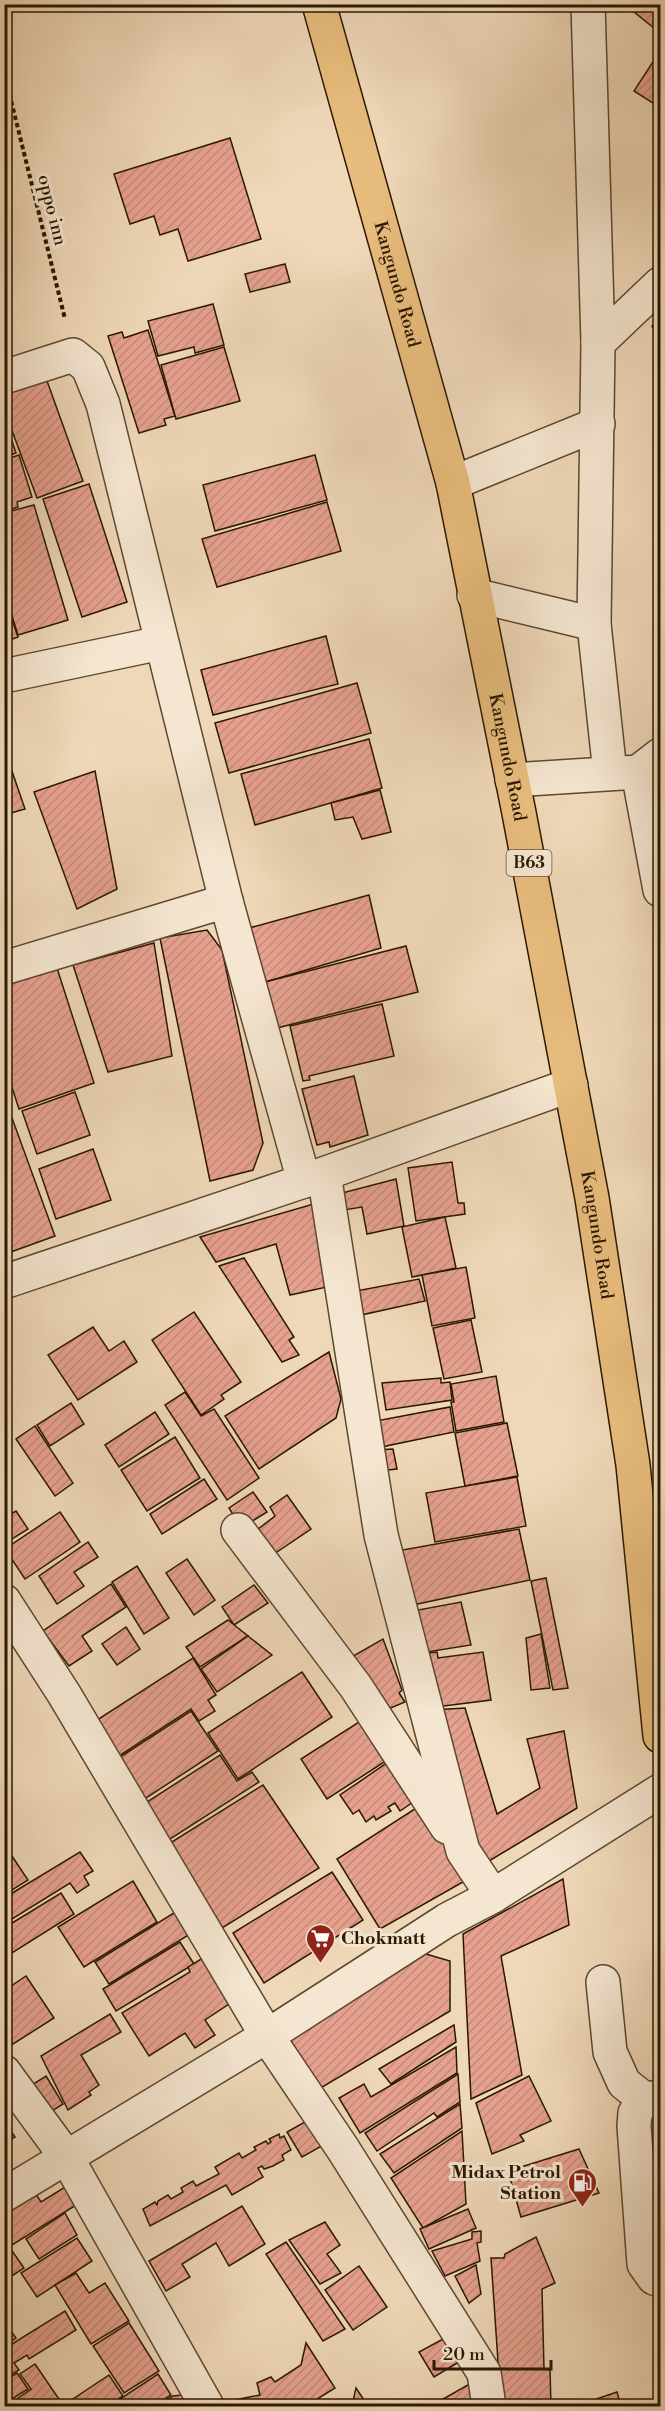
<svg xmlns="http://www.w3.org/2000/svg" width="665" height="2411" font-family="'Libre Bodoni',serif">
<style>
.building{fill:url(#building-hatch);stroke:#2a1802;stroke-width:1.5}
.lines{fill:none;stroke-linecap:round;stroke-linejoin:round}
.minor-casing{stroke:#5b4830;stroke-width:36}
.highway-casing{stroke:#2a1802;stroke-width:36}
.path{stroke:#2a1802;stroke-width:4;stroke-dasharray:4.5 3;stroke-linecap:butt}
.minor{stroke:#f5e6d1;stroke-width:33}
.highway{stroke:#e8bc7c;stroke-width:33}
.labels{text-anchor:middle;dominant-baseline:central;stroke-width:6;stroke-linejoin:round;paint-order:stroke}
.shield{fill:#f5e6d1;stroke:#675640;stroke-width:1.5}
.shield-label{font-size:16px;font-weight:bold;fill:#2a1802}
.street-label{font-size:18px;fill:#2a1802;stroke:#f5e6d1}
.poi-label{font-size:18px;font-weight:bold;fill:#2a1802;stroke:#f5e6d1;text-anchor:start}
</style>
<defs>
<pattern id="building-hatch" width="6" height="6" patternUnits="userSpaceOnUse" patternTransform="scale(1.5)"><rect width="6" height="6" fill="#e7a18f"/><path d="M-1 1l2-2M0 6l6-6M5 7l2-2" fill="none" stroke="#c68a7a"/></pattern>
</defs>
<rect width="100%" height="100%" fill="#efd8b8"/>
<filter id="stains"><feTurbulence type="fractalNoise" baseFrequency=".00333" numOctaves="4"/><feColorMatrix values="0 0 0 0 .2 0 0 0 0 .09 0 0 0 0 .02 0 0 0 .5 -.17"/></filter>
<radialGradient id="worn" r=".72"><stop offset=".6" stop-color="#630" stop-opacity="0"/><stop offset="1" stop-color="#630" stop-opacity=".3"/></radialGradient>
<g class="building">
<polygon points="638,4 656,4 660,8 660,33 633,11"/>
<polygon points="660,51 660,105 659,107 634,91"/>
<polygon points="230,138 261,239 188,261 178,229 160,235 154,216 130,224 114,174"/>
<polygon points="285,264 290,282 250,292 245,274"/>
<polygon points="213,304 224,345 195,353 194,347 158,356 148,321"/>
<polygon points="660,321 660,340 659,341 652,326"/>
<polygon points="148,330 175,416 164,419 166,425 139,433 108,336 122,332 124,338"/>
<polygon points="224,347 240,401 176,419 161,365"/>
<polygon points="42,367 83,481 37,498 4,409 4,381"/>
<polygon points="4,417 16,453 4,457"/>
<polygon points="19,455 32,497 17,502 18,507 4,512 4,460"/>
<polygon points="315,455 327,500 215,531 203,485"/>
<polygon points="89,484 127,602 82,617 43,499"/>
<polygon points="327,502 341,551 217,587 202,539"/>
<polygon points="34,505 68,620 18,635 4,591 4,513"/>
<polygon points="4,597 18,637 4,642"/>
<polygon points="326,636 338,684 213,715 201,670"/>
<polygon points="357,683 371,733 229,773 215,723"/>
<polygon points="369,739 382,788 255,825 241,774"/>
<polygon points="4,748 25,809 4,815"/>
<polygon points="95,771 117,889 77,909 34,792"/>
<polygon points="380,790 391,832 362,839 353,817 335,820 331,803"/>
<polygon points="369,895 381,948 255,985 242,930"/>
<polygon points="207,930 222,950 263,1143 253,1170 210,1181 160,938"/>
<polygon points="154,943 172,1056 108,1072 73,965"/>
<polygon points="406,946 418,992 277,1028 265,982"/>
<polygon points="56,965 94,1083 19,1109 4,1063 4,982"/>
<polygon points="382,1004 394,1056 309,1076 310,1080 303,1081 290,1026"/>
<polygon points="354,1076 368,1135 330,1147 329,1142 317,1145 302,1089"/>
<polygon points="75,1092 90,1135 37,1154 22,1111"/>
<polygon points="12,1118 55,1236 8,1253 4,1245 4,1121"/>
<polygon points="93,1149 111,1200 56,1219 39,1169"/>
<polygon points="452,1162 458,1203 464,1203 465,1214 416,1221 408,1168"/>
<polygon points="396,1179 404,1226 367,1234 362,1207 344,1210 342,1193"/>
<polygon points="324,1201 327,1287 290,1295 276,1244 216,1262 200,1237"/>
<polygon points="445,1217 456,1268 412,1277 402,1227"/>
<polygon points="244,1258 294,1337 289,1340 299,1355 282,1362 219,1266"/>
<polygon points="466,1267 475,1318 432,1326 422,1275"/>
<polygon points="419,1279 425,1301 361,1315 356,1291"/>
<polygon points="194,1312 241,1382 221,1395 224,1399 201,1415 152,1340"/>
<polygon points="471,1320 482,1372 444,1379 433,1328"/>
<polygon points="93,1327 109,1351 124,1341 137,1362 78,1400 48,1355"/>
<polygon points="329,1352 341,1399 336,1418 259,1469 225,1416"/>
<polygon points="496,1376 504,1422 456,1431 451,1402 454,1402 451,1384"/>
<polygon points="441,1378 441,1383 450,1382 452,1400 386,1410 382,1383"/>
<polygon points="185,1392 201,1416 214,1409 259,1478 227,1500 165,1405"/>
<polygon points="71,1403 84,1424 50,1446 37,1425"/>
<polygon points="450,1407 454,1432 381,1447 376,1421"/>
<polygon points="155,1412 169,1434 119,1467 105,1445"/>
<polygon points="507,1423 518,1476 465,1486 455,1433"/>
<polygon points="35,1426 73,1483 55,1496 16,1439"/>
<polygon points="175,1437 200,1478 147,1511 121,1470"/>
<polygon points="393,1449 397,1469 379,1471 377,1450"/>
<polygon points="517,1477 526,1526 435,1542 426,1493"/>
<polygon points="204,1479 217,1499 162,1534 150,1514"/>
<polygon points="253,1492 267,1512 241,1528 229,1508"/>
<polygon points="287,1495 311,1529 265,1560 249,1536 275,1516 270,1507"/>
<polygon points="16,1511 28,1529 4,1544 4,1518"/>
<polygon points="60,1512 80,1542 25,1579 5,1549"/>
<polygon points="519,1529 530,1580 408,1606 397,1551"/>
<polygon points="88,1542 98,1557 74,1572 84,1586 57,1604 39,1576"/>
<polygon points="187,1559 215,1600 194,1615 166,1573"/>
<polygon points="137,1566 169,1618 144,1634 112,1582"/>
<polygon points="546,1578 568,1688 553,1690 531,1581"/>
<polygon points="111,1584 126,1607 82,1636 92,1651 69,1666 43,1631"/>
<polygon points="254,1585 268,1603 234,1625 222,1607"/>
<polygon points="461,1602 471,1645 427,1652 418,1610"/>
<polygon points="228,1620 248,1636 200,1667 186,1647"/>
<polygon points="126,1627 140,1649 117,1665 102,1644"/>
<polygon points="541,1634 550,1688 531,1690 526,1638"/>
<polygon points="248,1636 272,1655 217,1692 201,1669"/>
<polygon points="383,1639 402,1690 399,1693 405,1702 381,1712 348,1659"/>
<polygon points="437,1652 438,1658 483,1652 491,1700 436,1707 428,1653"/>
<polygon points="193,1658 216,1695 208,1700 215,1711 199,1721 191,1709 116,1758 94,1722"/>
<polygon points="302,1672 332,1717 238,1779 208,1733"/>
<polygon points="465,1708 497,1814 540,1788 527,1739 564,1731 577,1808 489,1861 469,1840 431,1710"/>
<polygon points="191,1711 218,1751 143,1800 117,1759"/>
<polygon points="370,1715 395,1755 327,1799 301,1759"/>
<polygon points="220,1755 237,1781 252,1772 259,1782 167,1841 144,1804"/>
<polygon points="397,1756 416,1800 400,1811 395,1803 388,1807 391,1811 376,1820 374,1816 366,1822 359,1810 353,1814 340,1795"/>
<polygon points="263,1785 319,1868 222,1928 167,1845"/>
<polygon points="424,1803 467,1871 463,1882 380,1929 337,1859"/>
<polygon points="4,1844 28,1880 4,1895"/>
<polygon points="80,1852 93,1871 84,1876 89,1885 77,1893 70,1883 4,1924 4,1898"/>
<polygon points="332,1872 363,1920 264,1983 233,1933"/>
<polygon points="563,1879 569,1925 501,1956 522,2075 471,2099 463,1934"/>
<polygon points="133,1881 157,1922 84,1967 58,1927"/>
<polygon points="61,1893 74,1914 4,1958 4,1928"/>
<polygon points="177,1911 190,1934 109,1984 95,1962"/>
<polygon points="180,1942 194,1964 116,2011 103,1989"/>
<polygon points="426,1954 450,1961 450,2011 314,2092 286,2046 289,2032"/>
<polygon points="206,1956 235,2000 205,2020 215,2035 195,2048 185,2033 149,2056 122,2013 190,1972 188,1967"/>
<polygon points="26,1976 54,2018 13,2044 4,2032 4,1983 8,1988"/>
<polygon points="110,2014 121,2032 81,2055 99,2085 89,2092 91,2095 68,2110 41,2056"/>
<polygon points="454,2025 456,2042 391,2084 379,2069"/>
<polygon points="456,2047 457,2073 360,2133 339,2098 364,2084 371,2097"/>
<polygon points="458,2074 460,2102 437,2117 434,2113 377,2151 365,2133"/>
<polygon points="46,2076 63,2104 41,2118 24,2090"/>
<polygon points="529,2076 551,2121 520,2135 524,2141 492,2154 476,2103"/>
<polygon points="460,2104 462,2128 394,2173 380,2154"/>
<polygon points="312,2118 327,2143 302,2157 287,2132"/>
<polygon points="4,2121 15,2137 4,2143"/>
<polygon points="462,2131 466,2204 423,2228 391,2178"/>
<polygon points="279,2134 280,2138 284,2136 291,2150 282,2155 284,2160 273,2166 264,2169 262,2166 258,2168 263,2177 232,2195 226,2185 150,2226 143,2209 155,2202 157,2205 158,2201 168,2195 171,2199 183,2192 181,2188 193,2181 196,2186 219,2174 215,2167 239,2153 242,2158 256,2150 254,2147 266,2141 268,2144 271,2142 269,2139"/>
<polygon points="579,2149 599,2193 521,2217 508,2171"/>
<polygon points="70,2184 81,2202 12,2245 10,2242 4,2245 4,2201 30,2185 41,2202"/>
<polygon points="242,2206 265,2244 229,2266 216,2243 182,2264 190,2277 166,2291 149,2261"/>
<polygon points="468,2209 476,2228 429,2249 420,2229"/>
<polygon points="65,2213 77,2235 39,2259 26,2239"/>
<polygon points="325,2222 340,2245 327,2254 341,2273 320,2284 289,2240"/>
<polygon points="481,2231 481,2242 477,2243 480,2261 445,2276 432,2251 472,2239 472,2232"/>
<polygon points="536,2237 555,2283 542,2289 544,2369 550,2370 551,2406 501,2406 491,2258 504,2258 505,2254"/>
<polygon points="77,2238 92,2261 37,2297 21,2273"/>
<polygon points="286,2242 345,2329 323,2341 266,2254"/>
<polygon points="8,2245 24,2268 4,2281 4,2247"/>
<polygon points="476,2265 481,2294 469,2303 455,2276"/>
<polygon points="359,2266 387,2307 353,2330 325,2290"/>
<polygon points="76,2273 89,2293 105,2283 129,2321 91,2344 55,2285"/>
<polygon points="65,2311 76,2330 29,2359 27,2355 14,2363 19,2370 4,2379 4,2349"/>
<polygon points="4,2321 16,2338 4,2346"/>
<polygon points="129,2323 159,2371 124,2393 93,2346"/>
<polygon points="443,2339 459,2362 434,2377 419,2352"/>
<polygon points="306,2343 335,2388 306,2406 227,2406 234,2400 260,2395 257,2383 271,2377 275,2382 301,2365"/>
<polygon points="35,2364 61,2402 55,2406 7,2406 31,2389 20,2374"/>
<polygon points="17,2373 28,2389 4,2404 4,2381"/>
<polygon points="158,2374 171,2395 154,2406 124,2406 120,2399"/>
<polygon points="109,2375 123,2396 107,2406 73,2406 70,2401"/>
<polygon points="482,2377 486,2406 438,2406 436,2403"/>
<polygon points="356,2388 368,2406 343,2406 353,2401"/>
<polygon points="617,2392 621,2406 576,2406"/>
<polygon points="191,2394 197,2406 156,2406 173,2396"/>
</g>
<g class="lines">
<defs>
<g id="minor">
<polyline points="588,4 598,343 594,624 610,773"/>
<polyline points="598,343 660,284"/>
<polyline points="4,377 73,355 88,367 103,404 226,901 304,1181"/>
<polyline points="453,483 598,424"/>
<polyline points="474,595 594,624"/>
<polyline points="4,676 161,643"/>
<polyline points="638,772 660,890"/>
<polyline points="512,780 638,772 660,755"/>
<polyline points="4,968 226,901"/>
<polyline points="324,1174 381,1535 463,1851 493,1896"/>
<polyline points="4,1282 304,1181 571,1085"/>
<polyline points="238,1530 356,1687 447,1827"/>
<polyline points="4,1601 64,1694 267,2036 343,2149 484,2373 489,2406"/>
<polyline points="603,1982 610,2052 624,2083 644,2099"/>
<polyline points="4,2072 67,2158 207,2406"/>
<polyline points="660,2097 644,2099 635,2113 634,2126 644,2264 654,2278 660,2280"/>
<polyline points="4,2195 267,2036 447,1920 493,1896 660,1791"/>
</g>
<g id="highway">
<path id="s1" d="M 319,4 L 453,483 L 519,813 L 592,1198 L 633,1465 L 660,1736"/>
</g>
</defs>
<use href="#minor" class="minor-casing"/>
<use href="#highway" class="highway-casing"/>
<polyline class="path" points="4,72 65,319"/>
<use href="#minor" class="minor"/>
<use href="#highway" class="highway"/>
</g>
<defs>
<symbol id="supermarket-pin" viewBox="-11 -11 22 30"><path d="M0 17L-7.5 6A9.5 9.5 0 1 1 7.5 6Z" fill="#8f2418" stroke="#f5e6d1"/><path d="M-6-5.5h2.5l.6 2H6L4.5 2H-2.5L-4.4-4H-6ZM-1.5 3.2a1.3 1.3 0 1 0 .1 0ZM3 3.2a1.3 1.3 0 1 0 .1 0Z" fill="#fff"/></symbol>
<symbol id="fuel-pin" viewBox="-11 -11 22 30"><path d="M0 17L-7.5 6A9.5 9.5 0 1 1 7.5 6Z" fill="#8f2418" stroke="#f5e6d1"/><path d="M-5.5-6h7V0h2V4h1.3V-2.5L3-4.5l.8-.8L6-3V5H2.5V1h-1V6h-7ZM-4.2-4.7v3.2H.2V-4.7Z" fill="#fff"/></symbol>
</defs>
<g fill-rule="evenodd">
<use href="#supermarket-pin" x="304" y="1922" width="33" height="45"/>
<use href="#fuel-pin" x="566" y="2166" width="33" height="45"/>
</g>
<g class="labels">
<rect class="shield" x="506.5" y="850" width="45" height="26" rx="4.5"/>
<g class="shield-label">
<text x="529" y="863">B63</text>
</g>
<g class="street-label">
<text transform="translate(52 210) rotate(76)">oppo inn</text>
<text stroke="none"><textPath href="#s1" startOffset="291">Kangundo Road</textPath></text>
<text stroke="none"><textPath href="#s1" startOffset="777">Kangundo Road</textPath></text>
<text stroke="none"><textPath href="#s1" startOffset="1263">Kangundo Road</textPath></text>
</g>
<g class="poi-label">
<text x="341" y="1938">Chokmatt</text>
<text x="561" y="2172" text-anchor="end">Midax Petrol<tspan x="561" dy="21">Station</tspan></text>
</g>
</g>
<rect width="665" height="2411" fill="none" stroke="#efd8b8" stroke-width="24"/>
<rect x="6" y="6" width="653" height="2399" fill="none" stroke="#2a1802" stroke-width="3"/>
<rect x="12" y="12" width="641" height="2387" fill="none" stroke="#2a1802" stroke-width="1.5"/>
<path d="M434 2360v9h117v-9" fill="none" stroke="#2a1802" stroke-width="3"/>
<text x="443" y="2360" font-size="18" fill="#2a1802" stroke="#f5e6d1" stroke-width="4.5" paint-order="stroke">20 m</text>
<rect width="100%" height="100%" filter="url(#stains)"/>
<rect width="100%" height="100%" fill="url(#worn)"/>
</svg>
